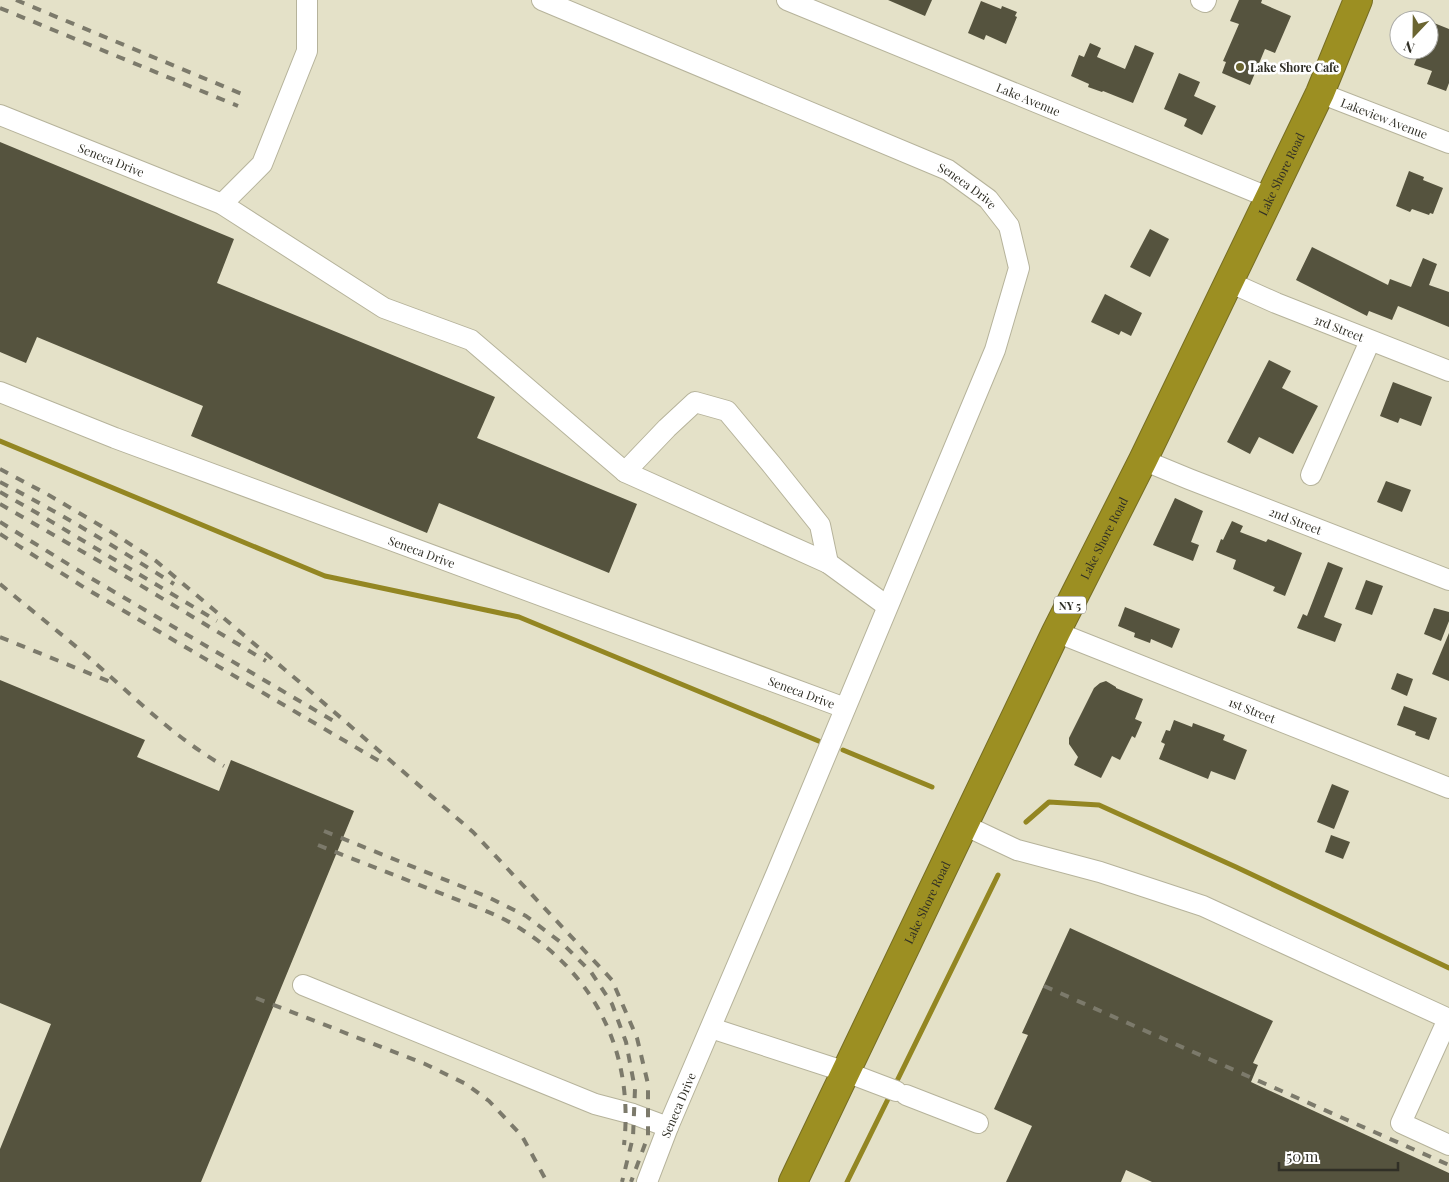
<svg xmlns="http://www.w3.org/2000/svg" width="1449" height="1182" font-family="'Playfair Display',serif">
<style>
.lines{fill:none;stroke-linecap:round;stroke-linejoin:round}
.stream{stroke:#938622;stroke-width:5}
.building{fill:#55533e}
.minor-casing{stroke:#b6b39b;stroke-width:22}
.highway-casing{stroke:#766d23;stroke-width:30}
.minor{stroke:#fff;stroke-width:20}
.highway{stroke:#9c8f22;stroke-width:28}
.rail{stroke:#7c7a6b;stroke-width:4;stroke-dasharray:9 9;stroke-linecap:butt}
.poi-dot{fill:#6b6531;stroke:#fff;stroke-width:2}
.labels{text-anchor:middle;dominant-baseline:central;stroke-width:5;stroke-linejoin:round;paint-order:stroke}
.shield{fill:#fff;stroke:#6e6d67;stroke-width:1}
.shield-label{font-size:11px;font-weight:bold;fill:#302f26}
.poi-label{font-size:12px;font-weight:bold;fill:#302f26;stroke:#fff;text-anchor:start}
.street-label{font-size:12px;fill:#302f26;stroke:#fff}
</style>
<rect width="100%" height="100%" fill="#e4e1c8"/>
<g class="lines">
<g class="stream">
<polyline points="0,441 325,576 519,617 821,742"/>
<polyline points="843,750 932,787"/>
<polyline points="1026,822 1049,802 1099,805 1236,867 1449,968"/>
<polyline points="895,1085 998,875"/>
<polyline points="847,1182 891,1093"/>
</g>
</g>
<g class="building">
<polygon points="888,0 932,0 925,16"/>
<polygon points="1239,0 1262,0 1261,3 1291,16 1275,53 1265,49 1250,85 1222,73 1226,62 1223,61 1239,24 1230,21"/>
<polygon points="981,1 1001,9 1002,6 1017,12 1015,16 1017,17 1006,44 986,35 984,40 968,33"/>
<polygon points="1429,21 1449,29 1449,83 1446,91 1427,84 1432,71 1414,65 1420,50 1429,50"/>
<polygon points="1090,43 1101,48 1097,57 1125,69 1135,45 1154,53 1133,103 1103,91 1102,92 1088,87 1089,84 1071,76 1079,55 1084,57"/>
<polygon points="1179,73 1200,82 1194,96 1216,106 1202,135 1184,126 1187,119 1164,109"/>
<polygon points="0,142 234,239 217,283 495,397 477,438 637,504 609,573 439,503 427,533 191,436 203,406 37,337 26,363 0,352"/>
<polygon points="1409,171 1424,177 1423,180 1443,188 1433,214 1430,213 1429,215 1412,209 1410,212 1396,206"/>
<polygon points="1150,229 1169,239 1150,277 1130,267"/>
<polygon points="1312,247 1388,285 1390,279 1411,287 1423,258 1437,264 1429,285 1449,292 1449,327 1398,306 1392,320 1369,311 1367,316 1296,280"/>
<polygon points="1105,294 1142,313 1131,336 1121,331 1119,335 1091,322"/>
<polygon points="1269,360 1291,371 1282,388 1318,406 1293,454 1259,437 1250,454 1227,442"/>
<polygon points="1393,382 1432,397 1421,426 1400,418 1398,423 1380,416"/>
<polygon points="1386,481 1411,490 1402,512 1377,502"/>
<polygon points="1175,498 1203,511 1191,542 1199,545 1193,561 1153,545"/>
<polygon points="1232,521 1243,526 1240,532 1266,542 1268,539 1302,553 1285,596 1273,591 1275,587 1233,569 1236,560 1216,552 1221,539 1223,540"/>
<polygon points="1328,562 1343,568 1324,617 1342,624 1335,642 1297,628 1303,614 1307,616"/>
<polygon points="1366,580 1383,586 1372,615 1355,609"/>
<polygon points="1125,607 1180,629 1172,648 1151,639 1150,643 1134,637 1135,633 1118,626"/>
<polygon points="1434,608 1449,612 1449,621 1441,641 1424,634"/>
<polygon points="1449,633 1449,681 1432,674"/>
<polygon points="1397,673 1413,679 1407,696 1391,689"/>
<polygon points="0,680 145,740 137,757 219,791 231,760 354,811 201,1182 0,1182 0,1149 51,1024 0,1003"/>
<polygon points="1106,681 1116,687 1116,688 1143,699 1135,719 1142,722 1135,738 1132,736 1120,760 1112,756 1101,778 1074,765 1078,757 1069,744 1069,738 1094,688 1100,683"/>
<polygon points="1404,706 1437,718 1429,740 1415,735 1416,732 1397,725"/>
<polygon points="1174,720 1192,727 1193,723 1225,735 1223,740 1247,750 1235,780 1211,771 1208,779 1159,759 1165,744 1161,742 1166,730 1170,731"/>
<polygon points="1332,784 1349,791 1334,829 1317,822"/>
<polygon points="1331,835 1350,842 1343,859 1325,852"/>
<polygon points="1070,928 1273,1021 1253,1063 1258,1065 1251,1082 1449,1173 1449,1182 1152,1182 1126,1170 1121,1182 1006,1182 1032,1126 994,1109 1028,1035 1022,1033"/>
</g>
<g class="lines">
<defs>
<g id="minor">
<path id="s1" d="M 542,0 L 948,170 L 988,199 L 1009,226 L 1019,268 L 995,350 L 777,872 L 668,1127 L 647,1182"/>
<path id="s2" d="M 787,0 L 1270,198"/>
<polyline points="1201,0 1205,2 1206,0"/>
<path id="s3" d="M 1320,93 L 1449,143"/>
<path id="s4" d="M 0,115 L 222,204 L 384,308 L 471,340 L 625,472 L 828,563 L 887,606"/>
<polyline points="222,204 262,164 307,51 307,0"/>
<path id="s5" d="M 1229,282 L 1276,303 L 1449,371"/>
<path id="s6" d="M 0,392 L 115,438 L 845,708"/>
<path id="s7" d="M 1143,460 L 1189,479 L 1449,580"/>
<polyline points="625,472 667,428 695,402 727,411 772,465 820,525 828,563"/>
<polyline points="1311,475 1370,341"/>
<path id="s8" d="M 1056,632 L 1449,788"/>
<polyline points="964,825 1017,850 1100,872 1203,906 1449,1019"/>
<polyline points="303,985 595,1104 633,1114 668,1127"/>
<polyline points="1448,1019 1401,1123 1449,1145"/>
<polyline points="711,1028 846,1072 896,1091"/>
<polyline points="906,1095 978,1123"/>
</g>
<g id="highway">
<path id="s9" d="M 793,1182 L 1056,632 L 1143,460 L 1320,93 L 1358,0"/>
</g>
</defs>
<use href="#minor" class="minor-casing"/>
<use href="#highway" class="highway-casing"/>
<use href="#minor" class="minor"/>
<use href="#highway" class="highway"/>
<g class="rail">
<polyline points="16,0 242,94"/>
<polyline points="0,8 238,106"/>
<polyline points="0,469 47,494 113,533 156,561 296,679 473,832 612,980 637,1038 648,1084 648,1136 631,1182"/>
<path d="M 0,482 C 60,513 117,548 174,584"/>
<polyline points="0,492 37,513 217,621"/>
<polyline points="0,504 130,579 266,661"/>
<polyline points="0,522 89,577 337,723"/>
<polyline points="0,534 85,588 379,761"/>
<path d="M 0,584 C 31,610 63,635 94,662 C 135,698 175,738 224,766"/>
<polyline points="0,637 113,683"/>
<polyline points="324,831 488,897 526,916 563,944 591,972 612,1004 626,1042 635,1089 633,1137 622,1182"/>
<path d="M 318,845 C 360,862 402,878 445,895 C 470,905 498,914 521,929 C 597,977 634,1055 624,1145"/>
<polyline points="1044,986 1449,1165"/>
<polyline points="256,998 425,1064 466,1084 489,1101 522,1136 547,1182"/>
</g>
</g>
<circle class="poi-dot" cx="1240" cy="67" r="5"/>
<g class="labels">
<rect class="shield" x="1054" y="596.5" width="32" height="17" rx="4"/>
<g class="shield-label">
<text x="1070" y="605">NY 5</text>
</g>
<g class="poi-label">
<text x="1250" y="67">Lake Shore Cafe</text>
</g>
<g class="street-label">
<text stroke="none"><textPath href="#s2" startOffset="261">Lake Avenue</textPath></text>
<text stroke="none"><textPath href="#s3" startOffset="69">Lakeview Avenue</textPath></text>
<text stroke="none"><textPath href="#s4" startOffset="120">Seneca Drive</textPath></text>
<text stroke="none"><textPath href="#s9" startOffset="1120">Lake Shore Road</textPath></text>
<text stroke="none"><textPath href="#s1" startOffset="465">Seneca Drive</textPath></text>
<text stroke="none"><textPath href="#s5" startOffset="119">3rd Street</textPath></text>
<text stroke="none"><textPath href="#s7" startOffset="164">2nd Street</textPath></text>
<text stroke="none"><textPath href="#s9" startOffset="715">Lake Shore Road</textPath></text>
<text stroke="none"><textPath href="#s6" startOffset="451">Seneca Drive</textPath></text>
<text stroke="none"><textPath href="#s6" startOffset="856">Seneca Drive</textPath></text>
<text stroke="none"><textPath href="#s8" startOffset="211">1st Street</textPath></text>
<text stroke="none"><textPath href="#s9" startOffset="310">Lake Shore Road</textPath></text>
<text transform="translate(678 1105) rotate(-67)">Seneca Drive</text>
</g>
</g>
<g transform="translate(1414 35) rotate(202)"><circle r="24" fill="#ffffff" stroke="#acaca8"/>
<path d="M0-4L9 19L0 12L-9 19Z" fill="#6b6531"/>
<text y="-8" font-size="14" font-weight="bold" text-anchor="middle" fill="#302f26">N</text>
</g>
<path d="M1279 1162v8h119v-8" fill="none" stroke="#302f26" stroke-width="2.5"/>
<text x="1286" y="1162" font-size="15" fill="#302f26" stroke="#ffffff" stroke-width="4" paint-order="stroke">50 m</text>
</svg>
